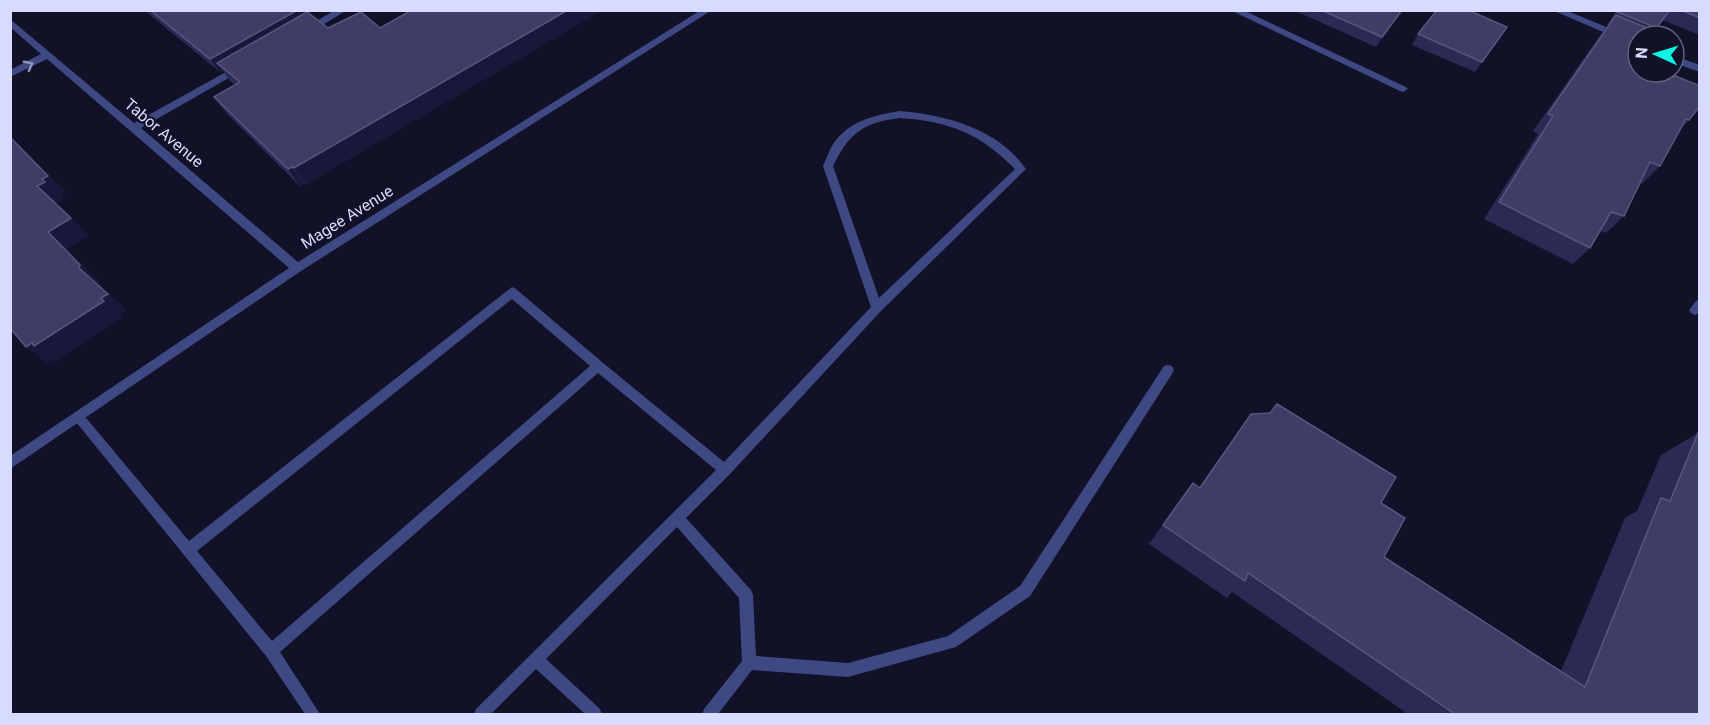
<svg xmlns="http://www.w3.org/2000/svg" width="1710" height="725" font-family="Roboto,sans-serif">
<style>
.lines{fill:none;stroke-linecap:round;stroke-linejoin:round}
.service{fill:#3e4883;fill-rule:evenodd}
.minor{fill:#3e4883;fill-rule:evenodd}
.wall{fill:#2b2a54}
.shaded-wall{fill:#19183a}
.building{fill:#3e3d66;stroke:#56567e;stroke-width:1.5}
.oneway{stroke:#8b92c0}
.labels{text-anchor:middle;dominant-baseline:central;stroke-width:4.5;stroke-linejoin:round;paint-order:stroke}
.street-label{font-size:16px;fill:#d8dbfd;stroke:#111127}
</style>
<rect width="100%" height="100%" fill="#111127"/>
<g class="lines">
<g class="service">
<polygon points="1230,10 1243,10 1406,87 1408,89 1403,92 1400,91"/>
<path d="M 900,111 C 947,115 998,129 1026,169 L 881,311 L 730,474 L 686,518 L 751,590 L 753,595 L 756,656 L 848,663 L 948,636 L 1020,586 L 1164,366 L 1168,365 L 1172,366 L 1174,370 L 1172,374 L 1030,596 L 956,647 L 848,677 L 752,670 L 718,714 L 702,714 L 704,709 L 742,661 L 739,598 L 677,527 L 546,659 L 600,709 L 602,714 L 585,714 L 536,669 L 491,714 L 474,714 L 476,709 L 716,470 L 598,373 L 280,652 L 320,714 L 305,714 L 266,656 L 72,417 L 74,413 L 78,412 L 82,413 L 189,541 L 512,287 L 516,289 L 602,362 L 724,462 L 871,307 L 823,166 C 827,158 830,147 836,140 C 852,120 876,115 900,111 ZM 900,118 C 951,122 979,133 1015,169 L 879,298 L 833,166 C 850,132 863,123 900,118 ZM 512,299 L 590,366 L 272,641 L 197,551 Z"/>
</g>
<g class="minor">
<polygon points="335,10 347,10 311,32 305,32 305,28"/>
<polygon points="701,10 712,10 301,271 10,469 10,456 289,268 47,59 10,77 10,70 41,54 10,27 10,19 134,123 235,67 241,67 241,71 141,128 298,262"/>
<polygon points="1552,10 1565,10 1638,40 1638,47"/>
<polygon points="1674,56 1700,65 1700,72 1674,63"/>
<polygon points="1700,299 1700,313 1695,315 1691,313 1689,310 1696,301"/>
</g>
</g>
<g class="wall">
<polygon points="144,10 300,10 303,15 306,185 304,183 300,186 227,114 214,97 235,85 229,80 223,71 220,72"/>
<polygon points="1293,10 1404,10 1376,47"/>
<polygon points="1617,10 1700,10 1700,35 1662,20 1633,58 1689,120 1681,128 1660,166 1642,184 1640,183 1624,216 1606,233 1600,231 1590,248 1573,264 1484,219 1538,134 1533,131 1601,34 1608,25 1607,25"/>
<polygon points="1507,27 1475,72 1412,45 1418,34"/>
<polygon points="1251,414 1381,503 1384,557 1561,671 1625,518 1637,511 1661,455 1698,433 1700,714 1408,714 1232,592 1227,598 1149,544 1193,483 1199,487"/>
</g>
<g class="shaded-wall">
<polygon points="298,10 300,10 308,23 217,63 223,71 220,72 210,59"/>
<polygon points="568,10 603,10 306,185 294,168"/>
<polygon points="1402,10 1404,10 1376,47 1382,37"/>
<polygon points="10,136 67,193 61,196 64,199 56,204 89,235 67,249 99,281 98,284 127,310 120,314 101,298 79,268 48,232 37,186 42,179"/>
<polygon points="292,167 304,183 300,186 288,169"/>
<polygon points="104,301 123,317 56,362 52,359 47,363 26,347"/>
<polygon points="10,636 15,642 10,645"/>
</g>
<g class="building">
<polygon points="150,10 298,10 210,59"/>
<polygon points="412,10 568,10 294,168 292,167 288,169 214,97 240,82 217,63 307,12 328,28 361,12 380,28"/>
<polygon points="1321,10 1402,10 1382,37"/>
<polygon points="1437,10 1468,10 1507,27 1482,62 1418,34"/>
<polygon points="1619,10 1670,10 1654,31 1651,30 1650,25 1617,12"/>
<polygon points="1681,10 1700,10 1700,18"/>
<polygon points="1616,15 1654,31 1651,36 1638,36 1638,52 1633,58 1638,60 1638,72 1666,72 1700,86 1700,106 1689,120 1686,119 1660,166 1650,162 1624,216 1611,212 1590,248 1499,202 1553,116 1548,114"/>
<polygon points="10,137 48,176 42,179 45,182 37,186 71,218 48,232 80,265 79,268 108,294 101,298 104,301 34,346 32,343 26,347 10,328"/>
<polygon points="1277,404 1396,477 1381,503 1405,518 1384,557 1585,687 1661,498 1670,501 1698,433 1700,434 1700,714 1455,714 1248,573 1245,581 1163,525 1193,483 1200,488 1251,414 1270,413"/>
</g>
<defs><path id="oneway-chevron" d="M-2-3.5L2.5 0L-2 3.5" fill="none" stroke-width="1.6" stroke-linecap="round" stroke-linejoin="round" transform="scale(1.5)"/></defs>
<use class="oneway" href="#oneway-chevron" transform="translate(29 65) rotate(-28)"/>
<g class="labels">
<g class="street-label">
<text transform="translate(164 133) rotate(40)">Tabor Avenue</text>
<text transform="translate(347 217) rotate(-32)">Magee Avenue</text>
</g>
</g>
<rect width="1710" height="725" fill="none" stroke="#d8dbfd" stroke-width="24"/>
<g transform="translate(1656 54) rotate(274)"><circle r="28" fill="#111127" stroke="#61627d" stroke-width="1.5"/>
<path d="M0-4.5L10 22L0 15L-10 22Z" fill="#0df5e0"/>
<text y="-9" font-size="16" font-weight="bold" text-anchor="middle" fill="#d8dbfd">N</text>
</g>
</svg>
